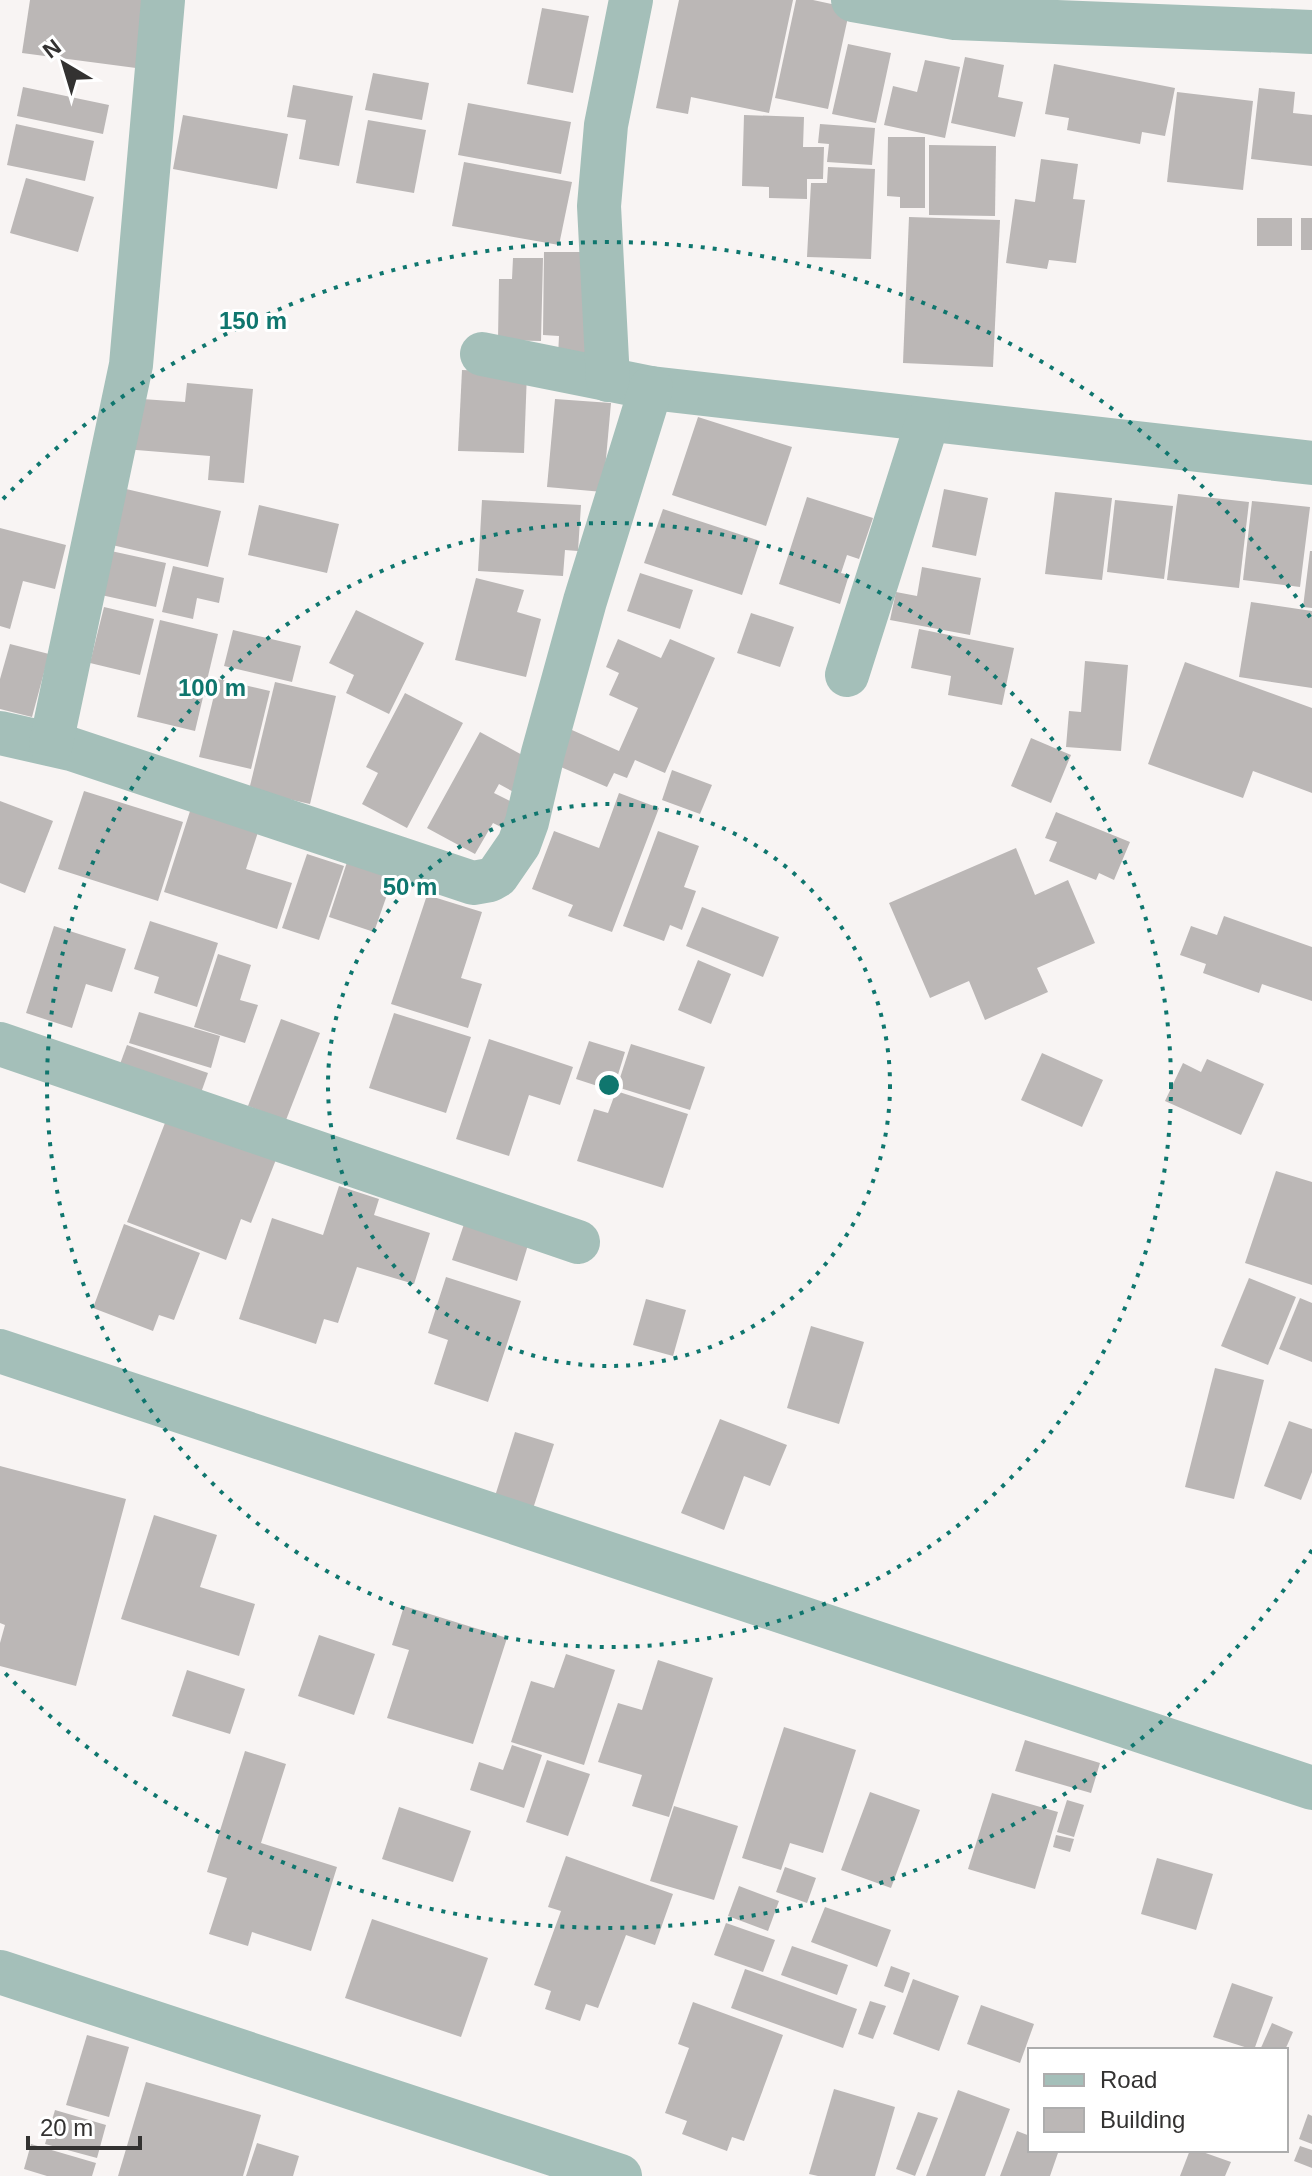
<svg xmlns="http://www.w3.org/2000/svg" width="1312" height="2176" font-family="Arial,sans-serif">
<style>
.building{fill:#bbb7b6}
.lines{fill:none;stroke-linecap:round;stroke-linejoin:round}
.minor{stroke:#a4bfb9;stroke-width:44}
.ring{fill:none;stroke:#0f766e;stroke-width:4;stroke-dasharray:4 8}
.centre{fill:#0f766e;stroke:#fff;stroke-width:4}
.ring-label{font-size:24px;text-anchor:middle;font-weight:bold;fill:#0f766e;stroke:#fff;stroke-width:6;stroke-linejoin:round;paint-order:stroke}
</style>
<rect width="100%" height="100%" fill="#f8f4f3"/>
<g class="building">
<polygon points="30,0 146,0 136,68 22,53"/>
<polygon points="679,0 793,0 769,113 691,97 688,114 656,108"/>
<polygon points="796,0 813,0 850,8 828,109 775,98"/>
<polygon points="542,8 589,16 573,93 527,84"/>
<polygon points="848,44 891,53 876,123 832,114"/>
<polygon points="965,57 1004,65 998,97 1023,102 1015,137 951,123"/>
<polygon points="925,60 960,67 945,138 884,125 893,86 917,92"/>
<polygon points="1054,64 1175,88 1165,136 1142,132 1140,144 1067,130 1069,118 1045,114"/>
<polygon points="373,73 429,83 422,120 365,110"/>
<polygon points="293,85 353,96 339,166 299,159 306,120 287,117"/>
<polygon points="23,87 109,105 103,134 17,116"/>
<polygon points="1259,88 1295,92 1293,113 1312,115 1312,166 1251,159"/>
<polygon points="1177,92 1253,101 1243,190 1167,182"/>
<polygon points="468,103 571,122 561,174 458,155"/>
<polygon points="183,115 288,134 277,189 173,169"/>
<polygon points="744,115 804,117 803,147 824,147 823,179 807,179 807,199 769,198 769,187 742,186"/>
<polygon points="368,120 426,130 414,193 356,183"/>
<polygon points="16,124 94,141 85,181 7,165"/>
<polygon points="820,124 875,128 872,165 827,162 829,144 818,143"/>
<polygon points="888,137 925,137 925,208 900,208 900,197 887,196"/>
<polygon points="929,145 996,146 995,216 929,215"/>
<polygon points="1041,159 1078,164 1073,199 1085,200 1076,263 1049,260 1047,269 1006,263 1015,199 1035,202"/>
<polygon points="464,162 572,182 559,245 452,226"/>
<polygon points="828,167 875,169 871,259 807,257 811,183 827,183"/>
<polygon points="26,178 94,197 78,252 10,233"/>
<polygon points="909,217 1000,220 993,367 903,363"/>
<rect x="1257" y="218" width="35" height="28"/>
<rect x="1301" y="218" width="11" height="32"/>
<polygon points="544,252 587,252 586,357 558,356 559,336 543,335"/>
<polygon points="513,258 543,258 541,341 498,340 499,279 512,279"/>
<polygon points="462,370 527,372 524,453 458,451"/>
<polygon points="187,383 253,389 244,483 208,480 210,456 124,449 128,398 185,402"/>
<polygon points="555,399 611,403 603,492 547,487"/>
<polygon points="698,417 792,447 766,526 672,495"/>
<polygon points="126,489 221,511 208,567 112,545"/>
<polygon points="944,489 988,498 976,556 932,547"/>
<polygon points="1055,492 1112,498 1102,580 1045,574"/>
<polygon points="1178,494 1249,502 1239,588 1167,580"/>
<polygon points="807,497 873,518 859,559 847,555 841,573 849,575 840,604 779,584"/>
<polygon points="482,500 581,505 578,551 565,550 563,576 478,571"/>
<polygon points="1115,500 1173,506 1164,579 1107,572"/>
<polygon points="1252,501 1310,507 1300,587 1243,580"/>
<polygon points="259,505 339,524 327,573 248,555"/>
<polygon points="663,509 760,541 742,595 644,563"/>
<polygon points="0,528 66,545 55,589 23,581 10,629 0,626"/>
<polygon points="111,551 166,563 156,607 101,595"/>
<polygon points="1310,551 1312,551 1312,608 1303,607"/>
<polygon points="173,566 224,578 219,603 197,598 193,619 162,612"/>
<polygon points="922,567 981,578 970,635 890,620 896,592 917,596"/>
<polygon points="640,573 693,590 680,629 627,611"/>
<polygon points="476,578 524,590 517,612 541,619 526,677 455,660"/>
<polygon points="1251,602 1312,611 1312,688 1239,677"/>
<polygon points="104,607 154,619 140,675 90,663"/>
<polygon points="356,610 424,643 389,714 346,693 354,675 329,663"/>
<polygon points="751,613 794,627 780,667 737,653"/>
<polygon points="160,620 218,634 195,731 137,717"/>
<polygon points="919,629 1014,648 1002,705 948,695 951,676 911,668"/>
<polygon points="233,630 301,646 292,682 224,666"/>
<polygon points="618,639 661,658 670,639 715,658 665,773 635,760 627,778 614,773 607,787 547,761 563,726 619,751 638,708 609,695 619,673 606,667"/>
<polygon points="10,644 49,654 32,717 0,709 0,679"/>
<polygon points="1085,661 1128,665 1121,751 1066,747 1069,711 1081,712"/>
<polygon points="1185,662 1312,708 1312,793 1253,771 1243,798 1148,764"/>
<polygon points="218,679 270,691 251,769 199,757"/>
<polygon points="275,682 336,696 310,804 249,790"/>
<polygon points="405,693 463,723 407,828 362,804 378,773 366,767"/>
<polygon points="480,732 537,763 519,795 499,784 494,793 518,805 505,829 493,823 475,854 427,828"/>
<polygon points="1031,738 1071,755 1051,803 1011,786"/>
<polygon points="672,770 712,785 700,814 662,800"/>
<polygon points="84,791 183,822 158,901 58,869"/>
<polygon points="619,793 659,808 612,932 568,916 573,905 532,889 554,831 599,848"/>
<polygon points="0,801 53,821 25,893 0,883"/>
<polygon points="191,808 259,829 246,869 292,883 277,929 164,892"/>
<polygon points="1056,812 1130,842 1114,880 1099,873 1096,880 1049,861 1057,842 1045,838"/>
<polygon points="658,831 699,846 684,887 696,891 682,930 670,925 664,941 623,926"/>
<polygon points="1016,848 1035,895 1068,880 1095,943 1037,968 1048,992 985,1020 969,981 930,998 889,903"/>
<polygon points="307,854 344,866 319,940 282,928"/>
<polygon points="348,859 394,875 374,932 329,917"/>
<polygon points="427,895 482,912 461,978 482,984 468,1028 391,1004"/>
<polygon points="702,907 779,937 763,977 686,946"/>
<polygon points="1224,916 1312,947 1312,1001 1262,984 1259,993 1203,973 1206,964 1180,955 1191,926 1217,935"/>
<polygon points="150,921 218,943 197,1007 154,993 159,977 134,969"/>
<polygon points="54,926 126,949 112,992 86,984 72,1028 26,1013"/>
<polygon points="218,954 251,965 240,1000 258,1005 245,1043 194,1027"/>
<polygon points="698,960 731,974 711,1024 678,1010"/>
<polygon points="139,1012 220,1036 211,1068 129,1043"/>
<polygon points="394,1013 471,1037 446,1113 369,1088"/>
<polygon points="281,1019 320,1033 286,1120 248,1106"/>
<polygon points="489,1039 573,1067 560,1105 529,1095 509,1156 456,1139"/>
<polygon points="589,1041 625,1052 613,1091 576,1079"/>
<polygon points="631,1044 705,1067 690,1110 617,1087"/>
<polygon points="127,1045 208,1073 197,1104 116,1075"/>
<polygon points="1042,1053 1103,1080 1082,1127 1021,1100"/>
<polygon points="1207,1059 1264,1084 1241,1135 1165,1101 1183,1063 1201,1072"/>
<polygon points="616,1091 688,1114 663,1188 577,1161 594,1109 608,1113"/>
<polygon points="168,1115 277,1157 251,1223 241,1219 226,1260 127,1222"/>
<polygon points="1276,1171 1312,1182 1312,1285 1245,1263"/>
<polygon points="339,1186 379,1199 374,1215 430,1233 414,1284 357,1267 338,1323 324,1319 316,1344 239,1319 272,1218 323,1235"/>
<polygon points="124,1224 200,1253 174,1320 159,1315 153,1331 93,1308"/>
<polygon points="464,1224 528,1245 517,1281 452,1260"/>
<polygon points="446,1277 521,1301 488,1402 434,1384 448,1340 428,1333"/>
<polygon points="1249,1278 1296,1297 1268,1365 1221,1346"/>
<polygon points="1300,1298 1312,1303 1312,1362 1279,1349"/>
<polygon points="646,1299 686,1310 673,1356 633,1345"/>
<polygon points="811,1326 864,1342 839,1424 787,1408"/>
<polygon points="1215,1368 1264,1380 1234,1499 1185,1487"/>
<polygon points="720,1419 787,1445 770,1486 744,1476 724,1530 681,1513"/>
<polygon points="1289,1421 1312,1429 1312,1472 1301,1500 1264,1486"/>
<polygon points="515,1432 554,1444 529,1521 491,1509"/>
<polygon points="0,1466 126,1499 76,1686 0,1666 0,1643 5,1625 0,1623"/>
<polygon points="154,1515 217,1535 200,1587 255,1604 239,1656 121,1619"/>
<polygon points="404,1606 507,1638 473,1744 387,1718 409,1650 392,1645"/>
<polygon points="319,1635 375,1654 354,1715 298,1696"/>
<polygon points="566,1654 615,1670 584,1765 511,1742 531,1681 554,1688"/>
<polygon points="658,1660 713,1678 669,1817 632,1806 642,1775 598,1762 618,1703 642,1710"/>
<polygon points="187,1670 245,1689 230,1734 172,1716"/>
<polygon points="784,1727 856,1750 823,1853 790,1843 781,1870 742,1858"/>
<polygon points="1025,1740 1100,1763 1091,1793 1015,1771"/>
<polygon points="512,1745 542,1755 524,1808 470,1790 479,1762 503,1770"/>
<polygon points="245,1751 286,1764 261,1843 337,1867 311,1951 252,1932 248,1946 209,1934 227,1878 207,1872"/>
<polygon points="547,1760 590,1774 568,1836 526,1822"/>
<polygon points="870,1792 920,1810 891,1888 841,1870"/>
<polygon points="992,1793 1058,1812 1035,1889 968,1869"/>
<polygon points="1067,1800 1084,1805 1074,1837 1057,1832"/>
<polygon points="674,1806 738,1826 714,1900 650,1881"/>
<polygon points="399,1807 471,1831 453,1882 382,1859"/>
<polygon points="1056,1835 1074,1839 1070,1852 1053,1847"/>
<polygon points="566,1856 673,1894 655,1945 626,1935 598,2008 586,2004 580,2021 545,2009 551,1991 534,1985 561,1911 548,1907"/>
<polygon points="1157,1858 1213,1874 1196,1930 1141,1914"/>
<polygon points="785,1867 816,1878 807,1903 776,1892"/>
<polygon points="739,1886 779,1901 768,1931 728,1916"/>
<polygon points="825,1907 891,1930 877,1967 811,1942"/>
<polygon points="372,1919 488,1958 461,2037 345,1998"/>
<polygon points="726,1923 775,1940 763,1972 714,1955"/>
<polygon points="792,1946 848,1965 837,1995 781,1975"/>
<polygon points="891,1966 910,1973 903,1993 884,1986"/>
<polygon points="745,1969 857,2009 843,2048 731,2008"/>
<polygon points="913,1979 959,1996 939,2051 893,2034"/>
<polygon points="1232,1983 1273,1997 1254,2050 1213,2037"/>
<polygon points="870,2001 886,2006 873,2039 858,2034"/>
<polygon points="693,2002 783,2035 744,2141 732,2137 727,2151 682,2134 687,2121 665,2113 689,2048 678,2044"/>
<polygon points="981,2005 1034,2024 1020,2063 967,2044"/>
<polygon points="1272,2023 1293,2032 1285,2050 1260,2050"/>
<polygon points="87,2035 129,2047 109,2117 66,2105"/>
<polygon points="146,2082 261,2115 243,2176 118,2176"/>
<polygon points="834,2089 895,2107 875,2176 818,2176 809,2174"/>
<polygon points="958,2090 1010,2109 985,2176 926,2176"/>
<polygon points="55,2110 106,2125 97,2158 45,2144"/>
<polygon points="918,2112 938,2118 915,2176 896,2169"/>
<polygon points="1308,2114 1312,2116 1312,2144 1299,2139"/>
<polygon points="1017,2131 1030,2136 1030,2150 1059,2150 1050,2176 1000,2176"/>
<polygon points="257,2143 299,2156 293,2176 246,2176"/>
<polygon points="31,2144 96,2163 92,2176 47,2176 24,2169"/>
<polygon points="1300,2146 1312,2150 1312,2168 1294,2161"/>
<polygon points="1190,2150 1197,2150 1231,2162 1225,2176 1180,2176"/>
</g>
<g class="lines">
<g class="minor">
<polyline points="853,0 955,18 1312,32"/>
<polyline points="482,354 651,388 1312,463"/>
<polyline points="608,380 599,206 606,125 631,0"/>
<polyline points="847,675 928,420"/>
<polyline points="0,733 71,749 473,883 490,880 497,876 519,844 527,822 543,753 585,601 651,388"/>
<polyline points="51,744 131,365 163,0"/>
<polyline points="0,1044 578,1242"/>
<polyline points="0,1351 1312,1788"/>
<polyline points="0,1972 620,2176"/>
</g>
</g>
<g class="ring">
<circle cx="609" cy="1085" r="281"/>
<circle cx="609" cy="1085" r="562"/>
<path d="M1312 1550A843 843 0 0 1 3 1671M3 499A843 843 0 0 1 1312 620"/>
</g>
<circle cx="609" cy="1085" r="12" class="centre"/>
<g class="ring-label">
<text x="253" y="329">150 m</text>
<text x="212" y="696">100 m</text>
<text x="410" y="895">50 m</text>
</g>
<rect x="1028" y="2048" width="260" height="104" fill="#ffffff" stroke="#adadad" stroke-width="2"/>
<rect x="1044" y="2074" width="40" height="12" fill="#a4bfb9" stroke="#adadad" stroke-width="2"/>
<text x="1100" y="2088" font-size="24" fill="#333231">Road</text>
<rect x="1044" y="2108" width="40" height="24" fill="#bbb7b6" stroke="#adadad" stroke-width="2"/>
<text x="1100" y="2128" font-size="24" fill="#333231">Building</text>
<g transform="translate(64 64) rotate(322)" stroke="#ffffff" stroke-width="6" paint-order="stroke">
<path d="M0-6L14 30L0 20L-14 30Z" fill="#333231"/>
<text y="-12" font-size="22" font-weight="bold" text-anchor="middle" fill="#333231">N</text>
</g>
<path d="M28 2136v12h112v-12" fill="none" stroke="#333231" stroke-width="4"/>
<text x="40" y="2136" font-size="24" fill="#333231" stroke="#ffffff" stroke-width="6" paint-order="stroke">20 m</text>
</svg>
